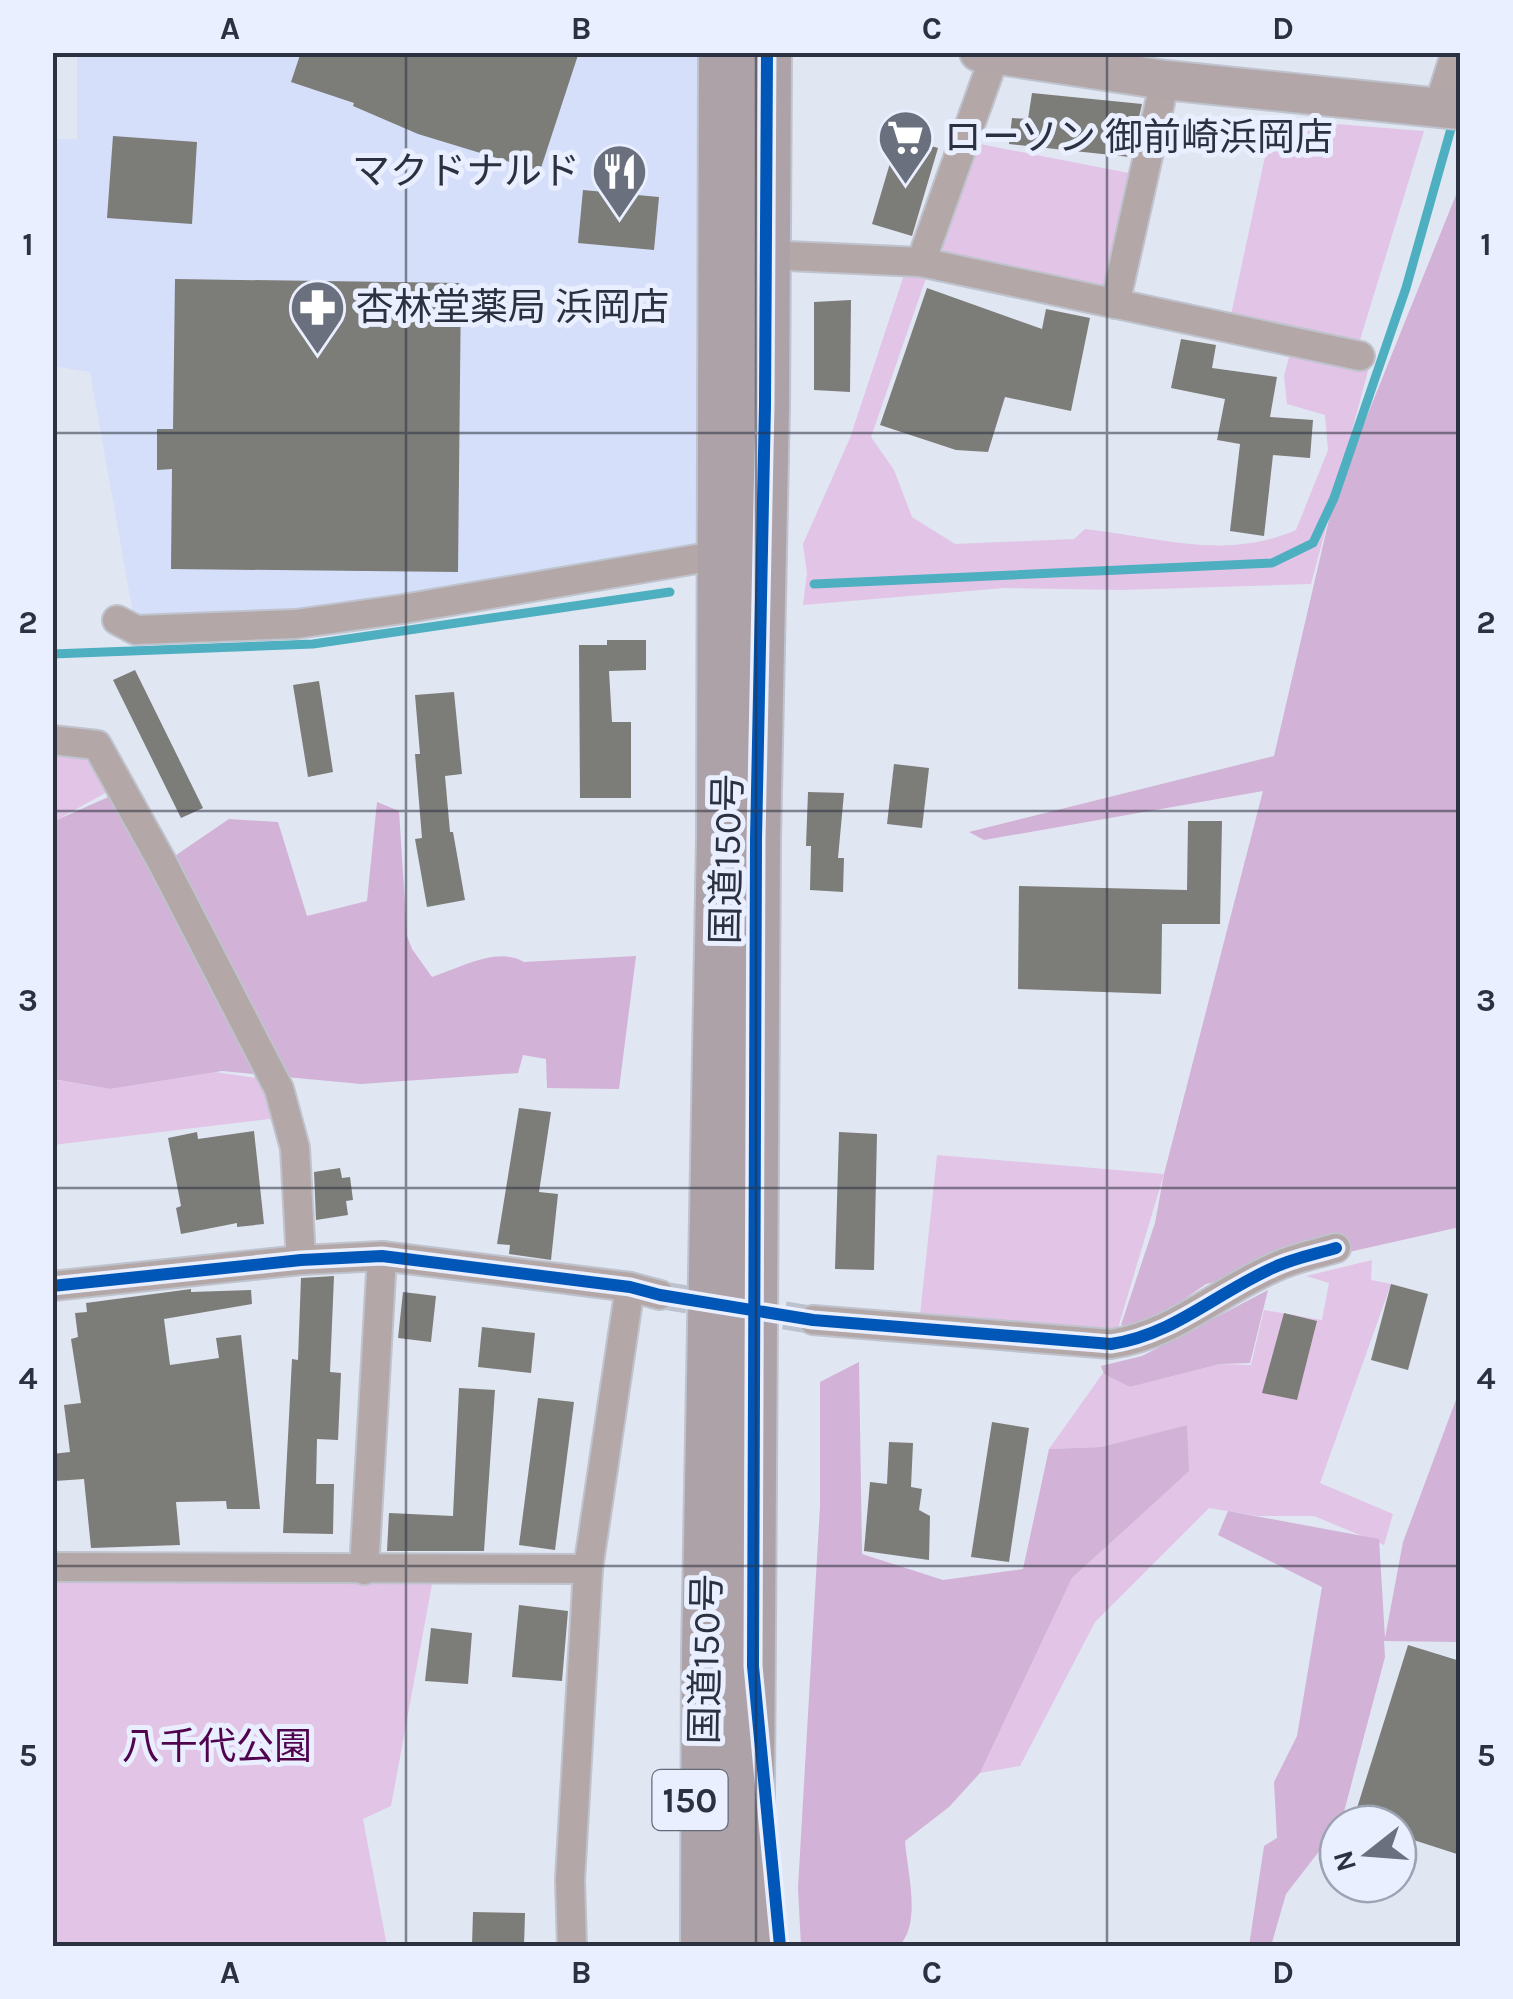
<svg xmlns="http://www.w3.org/2000/svg" width="1513" height="1999" font-family="Karla,'Noto Sans JP',sans-serif">
<style>
.built{fill:#d5dff9}
.green{fill:#e2c4e7}
.forest{fill:#d2b2d6}
.lines{fill:none;stroke-linecap:round;stroke-linejoin:round}
.stream{stroke:#4eafc0;stroke-width:9}
.building{fill:#7c7c79}
.street-tunnel{stroke:#bcc2ce;stroke-width:28;stroke-dasharray:28 14;stroke-linecap:butt}
.street-casing{stroke:#bec3cd;stroke-width:32}
.secondary-casing{stroke:#bec3cd;stroke-width:42}
.highway-casing{stroke:#bec3cd;stroke-width:52}
.street{stroke:#b4a7a7;stroke-width:28}
.secondary{stroke:#b2a6a8;stroke-width:38}
.highway{stroke:#ada2a7;stroke-width:48}
.cycleway-casing{stroke:#e9efff;stroke-width:19}
.cycleway{stroke:#0057b8;stroke-width:12}
.grid{fill:none;stroke:#2c3140;stroke-width:2.5;stroke-opacity:0.55}
.labels{text-anchor:middle;dominant-baseline:central;stroke-width:10;stroke-linejoin:round;paint-order:stroke}
.shield{fill:#e9efff;stroke:#656a79;stroke-width:2.5}
.shield-label{font-size:35px;font-weight:bold;fill:#2c3140}
.poi-label{font-size:38px;fill:#2c3140;stroke:#e9efff;text-anchor:start}
.street-label{font-size:38px;fill:#2c3140;stroke:#e9efff}
.park-label{font-size:38px;fill:#51034e;stroke:#e9efff}
.neatline{fill:none;stroke:#2c3140;stroke-width:4}
.grid-label{font-size:32px;text-anchor:middle;font-weight:bold;fill:#2c3140}
</style>
<rect width="100%" height="100%" fill="#e0e6f2"/>
<polygon class="built" points="77,53 703,53 698,559 136,630 90,372 53,366 52,139 77,139"/>
<g class="green">
<polygon points="1273,119 1424,131 1360,340 1231,315"/>
<polygon points="964,141 1144,176 1106,302 938,266"/>
<path d="M 906,269 L 927,275 L 871,437 L 894,470 L 912,517 L 955,544 L 1074,539 L 1085,529 C 1159,537 1225,561 1296,530 L 1328,450 L 1325,415 L 1287,404 L 1284,376 L 1291,350 L 1369,367 L 1311,584 L 1122,590 L 1004,588 L 803,605 L 807,573 L 803,544 L 850,438 Z"/>
<polygon points="53,747 91,748 114,788 53,822"/>
<polygon points="215,1072 262,1079 277,1118 53,1145 52,1079 110,1089"/>
<polygon points="937,1155 1164,1174 1118,1328 919,1325"/>
<polygon points="1372,1260 1371,1280 1391,1284 1320,1483 1393,1514 1384,1545 1314,1516 1258,1516 1209,1508 1095,1622 1020,1766 980,1773 1072,1578 1188,1471 1187,1425 1101,1447 1049,1449 1103,1373 1130,1387 1220,1364 1251,1365 1264,1310 1322,1320 1329,1283 1306,1276"/>
<polygon points="53,1577 432,1584 391,1806 363,1819 387,1946 53,1946"/>
</g>
<g class="forest">
<polygon points="1460,185 1460,1227 1206,1284 1143,1328 1121,1325 1155,1223 1164,1174 1263,791 984,840 969,832 1274,756 1334,498"/>
<path d="M 113,795 L 163,864 L 229,819 L 278,822 L 307,916 L 367,901 L 377,802 L 399,811 L 407,936 L 412,949 L 432,977 C 460,968 498,946 524,962 L 636,956 L 619,1089 L 547,1088 L 546,1059 L 523,1055 L 518,1073 L 361,1084 L 222,1071 L 110,1089 L 53,1079 L 52,822 Z"/>
<polygon points="1268,1290 1250,1363 1220,1364 1130,1387 1104,1374 1101,1366 1142,1356"/>
<path d="M 859,1362 L 862,1554 L 943,1580 L 1023,1569 L 1049,1449 L 1101,1447 L 1187,1425 L 1189,1471 L 1072,1578 L 980,1773 L 949,1807 L 905,1841 C 907,1871 922,1923 899,1946 L 801,1946 L 798,1888 L 820,1506 L 820,1382 Z"/>
<polygon points="1460,1389 1460,1642 1384,1641 1385,1657 1341,1823 1286,1894 1271,1946 1249,1946 1264,1846 1277,1838 1274,1782 1297,1736 1322,1587 1218,1535 1228,1511 1379,1539 1385,1638 1403,1542"/>
</g>
<g class="lines">
<g class="stream">
<polyline points="814,584 1272,563 1313,543 1334,498 1406,288 1454,118"/>
<polyline points="52,654 313,644 670,592"/>
</g>
</g>
<g class="building">
<polygon points="301,52 579,52 540,171 418,134 353,106 354,103 291,82"/>
<polygon points="1032,93 1142,104 1130,157 1009,144 1012,118 1028,119"/>
<polygon points="113,136 197,142 192,224 107,218"/>
<polygon points="898,136 938,148 912,236 872,224"/>
<polygon points="583,190 659,197 654,250 578,243"/>
<polygon points="175,279 461,283 458,572 171,569 172,469 157,470 157,429 173,429"/>
<polygon points="927,288 1042,329 1046,309 1090,318 1071,411 1005,397 988,452 956,450 880,425"/>
<polygon points="851,300 850,392 814,390 814,302"/>
<polygon points="1181,339 1216,345 1212,368 1277,377 1270,417 1313,420 1310,458 1273,455 1264,536 1230,531 1240,444 1217,440 1225,399 1171,388"/>
<polygon points="607,640 646,640 646,670 609,671 612,722 631,722 631,798 580,798 579,645 607,645"/>
<polygon points="135,670 203,808 181,818 113,680"/>
<polygon points="319,681 333,772 308,777 293,685"/>
<polygon points="454,692 462,774 445,776 450,832 453,832 465,900 427,907 415,839 422,838 415,754 420,754 415,695"/>
<polygon points="894,764 929,768 922,828 887,824"/>
<polygon points="808,792 844,793 838,858 844,858 843,892 810,890 811,846 806,846"/>
<polygon points="1188,821 1222,821 1220,924 1162,924 1161,994 1018,989 1019,886 1187,890"/>
<polygon points="519,1108 551,1112 539,1192 558,1194 551,1260 509,1254 510,1245 497,1244"/>
<polygon points="254,1131 264,1224 237,1227 237,1223 181,1234 176,1208 181,1206 168,1138 197,1132 198,1139"/>
<polygon points="839,1132 877,1134 874,1270 835,1269"/>
<polygon points="340,1168 342,1178 350,1177 353,1200 346,1201 348,1215 316,1220 314,1172"/>
<polygon points="334,1276 330,1372 341,1373 338,1440 317,1439 316,1484 334,1484 333,1534 283,1533 292,1359 298,1360 301,1278"/>
<polygon points="1391,1284 1428,1294 1408,1370 1371,1360"/>
<polygon points="191,1289 191,1292 251,1290 252,1304 164,1319 170,1365 219,1358 216,1338 241,1335 260,1509 227,1509 226,1501 176,1502 180,1545 91,1548 84,1479 55,1481 52,1454 70,1452 64,1405 81,1403 71,1339 78,1337 75,1313 87,1312 86,1303"/>
<polygon points="403,1292 436,1296 431,1342 398,1338"/>
<polygon points="1284,1313 1317,1321 1297,1400 1262,1393"/>
<polygon points="482,1327 535,1333 531,1373 478,1367"/>
<polygon points="459,1388 495,1390 484,1551 387,1551 389,1513 453,1516"/>
<polygon points="538,1398 574,1402 555,1550 519,1545"/>
<polygon points="992,1422 1029,1428 1009,1562 971,1557"/>
<polygon points="889,1442 913,1443 911,1487 922,1489 919,1510 930,1516 929,1560 864,1551 870,1482 887,1484"/>
<polygon points="519,1605 568,1611 562,1681 512,1677"/>
<polygon points="431,1628 472,1633 468,1684 425,1681"/>
<polygon points="1408,1645 1460,1661 1460,1855 1398,1835 1398,1824 1352,1824"/>
<polygon points="473,1912 525,1913 524,1946 472,1946"/>
</g>
<g class="lines">
<polyline class="street-tunnel" points="660,1295 813,1320"/>
<defs>
<g id="street">
<polyline points="1438,108 1456,52"/>
<polyline points="766,255 921,262 1360,356"/>
<polyline points="921,262 996,52"/>
<polyline points="1115,304 1165,80"/>
<polyline points="117,620 136,630 296,624 403,609 720,555"/>
<polyline points="52,740 97,745 163,864 279,1089 295,1148 301,1260"/>
<polyline points="52,1286 301,1260 382,1256 630,1287 660,1295"/>
<path d="M 813,1320 L 1111,1344 C 1174,1335 1217,1292 1275,1267 C 1294,1258 1316,1254 1336,1248"/>
<polyline points="52,1567 588,1569"/>
<polyline points="364,1570 382,1256"/>
<polyline points="572,1946 570,1880 588,1569 630,1287"/>
</g>
<polyline id="secondary" points="979,52 1165,80 1460,110"/>
<g id="highway">
<polyline points="705,1946 706,1654 721,838 723,52"/>
<polyline points="749,1946 756,839 765,405 767,52"/>
</g>
</defs>
<use href="#street" class="street-casing"/>
<use href="#secondary" class="secondary-casing"/>
<use href="#highway" class="highway-casing"/>
<use href="#street" class="street"/>
<use href="#secondary" class="secondary"/>
<use href="#highway" class="highway"/>
<defs>
<g id="cycleway">
<polyline points="767,52 765,405 756,839 753,1666 780,1946"/>
<path d="M 52,1286 L 301,1260 L 382,1256 L 630,1287 L 660,1295 L 813,1320 L 1111,1344 C 1174,1335 1217,1292 1275,1267 C 1294,1258 1316,1254 1336,1248"/>
</g>
</defs>
<use href="#cycleway" class="cycleway-casing"/>
<use href="#cycleway" class="cycleway"/>
</g>
<path class="grid" d="M 406,52 L 406,1946M 756,52 L 756,1946M 1107,52 L 1107,1946M 52,433 L 1460,433M 52,811 L 1460,811M 52,1188 L 1460,1188M 52,1566 L 1460,1566"/>
<defs>
<symbol id="supermarket-pin" viewBox="-11 -11 22 30"><path d="M0 17L-7.5 6A9.5 9.5 0 1 1 7.5 6Z" fill="#6b707e" stroke="#e9efff"/><path d="M-6-5.5h2.5l.6 2H6L4.5 2H-2.5L-4.4-4H-6ZM-1.5 3.2a1.3 1.3 0 1 0 .1 0ZM3 3.2a1.3 1.3 0 1 0 .1 0Z" fill="#fff"/></symbol>
<symbol id="restaurant-pin" viewBox="-11 -11 22 30"><path d="M0 17L-7.5 6A9.5 9.5 0 1 1 7.5 6Z" fill="#6b707e" stroke="#e9efff"/><path d="M-5-6h1v4h1v-4h1v4h1v-4h1v5L-1.5 .5V6h-2V.5L-5-1ZM5-6V6H3V1.5H1.5Q1.5-4 5-6Z" fill="#fff"/></symbol>
<symbol id="pharmacy-pin" viewBox="-11 -11 22 30"><path d="M0 17L-7.5 6A9.5 9.5 0 1 1 7.5 6Z" fill="#6b707e" stroke="#e9efff"/><path d="M-2-6h4v4h4v4h-4v4h-4v-4h-4v-4h4Z" fill="#fff"/></symbol>
</defs>
<g fill-rule="evenodd">
<use href="#supermarket-pin" x="874" y="106" width="63" height="86"/>
<use href="#restaurant-pin" x="588" y="140" width="63" height="86"/>
<use href="#pharmacy-pin" x="286" y="276" width="63" height="86"/>
</g>
<g class="labels">
<rect class="shield" x="652.5" y="1770" width="75" height="60" rx="8"/>
<g class="shield-label">
<text x="690" y="1800">150</text>
</g>
<g class="poi-label">
<text x="944" y="137">ローソン 御前崎浜岡店</text>
<text x="580" y="171" text-anchor="end">マクドナルド</text>
<text x="356" y="307">杏林堂薬局 浜岡店</text>
</g>
<g class="street-label">
<text transform="translate(727 859) rotate(-89)">国道150号</text>
<text transform="translate(706 1659) rotate(-89)">国道150号</text>
</g>
<g class="park-label">
<text x="217" y="1746">八千代公園</text>
</g>
</g>
<rect width="1513" height="1999" fill="none" stroke="#e9efff" stroke-width="110"/>
<g transform="translate(1368 1854) rotate(253)"><circle r="48" fill="#e9efff" stroke="#9da3b3" stroke-width="2.5"/>
<path d="M0-8L18 38L0 25L-18 38Z" fill="#6b707e"/>
<text y="-15" font-size="28" font-weight="bold" text-anchor="middle" fill="#2c3140">N</text>
</g>
<rect x="55" y="55" width="1403" height="1889" class="neatline"/>
<g class="grid-label">
<text x="230" y="39">A</text>
<text x="581" y="39">B</text>
<text x="932" y="39">C</text>
<text x="1283" y="39">D</text>
<text x="28" y="255">1</text>
<text x="1486" y="255">1</text>
<text x="28" y="633">2</text>
<text x="1486" y="633">2</text>
<text x="28" y="1011">3</text>
<text x="1486" y="1011">3</text>
<text x="28" y="1389">4</text>
<text x="1486" y="1389">4</text>
<text x="28" y="1766">5</text>
<text x="1486" y="1766">5</text>
<text x="230" y="1983">A</text>
<text x="581" y="1983">B</text>
<text x="932" y="1983">C</text>
<text x="1283" y="1983">D</text>
</g>
</svg>
